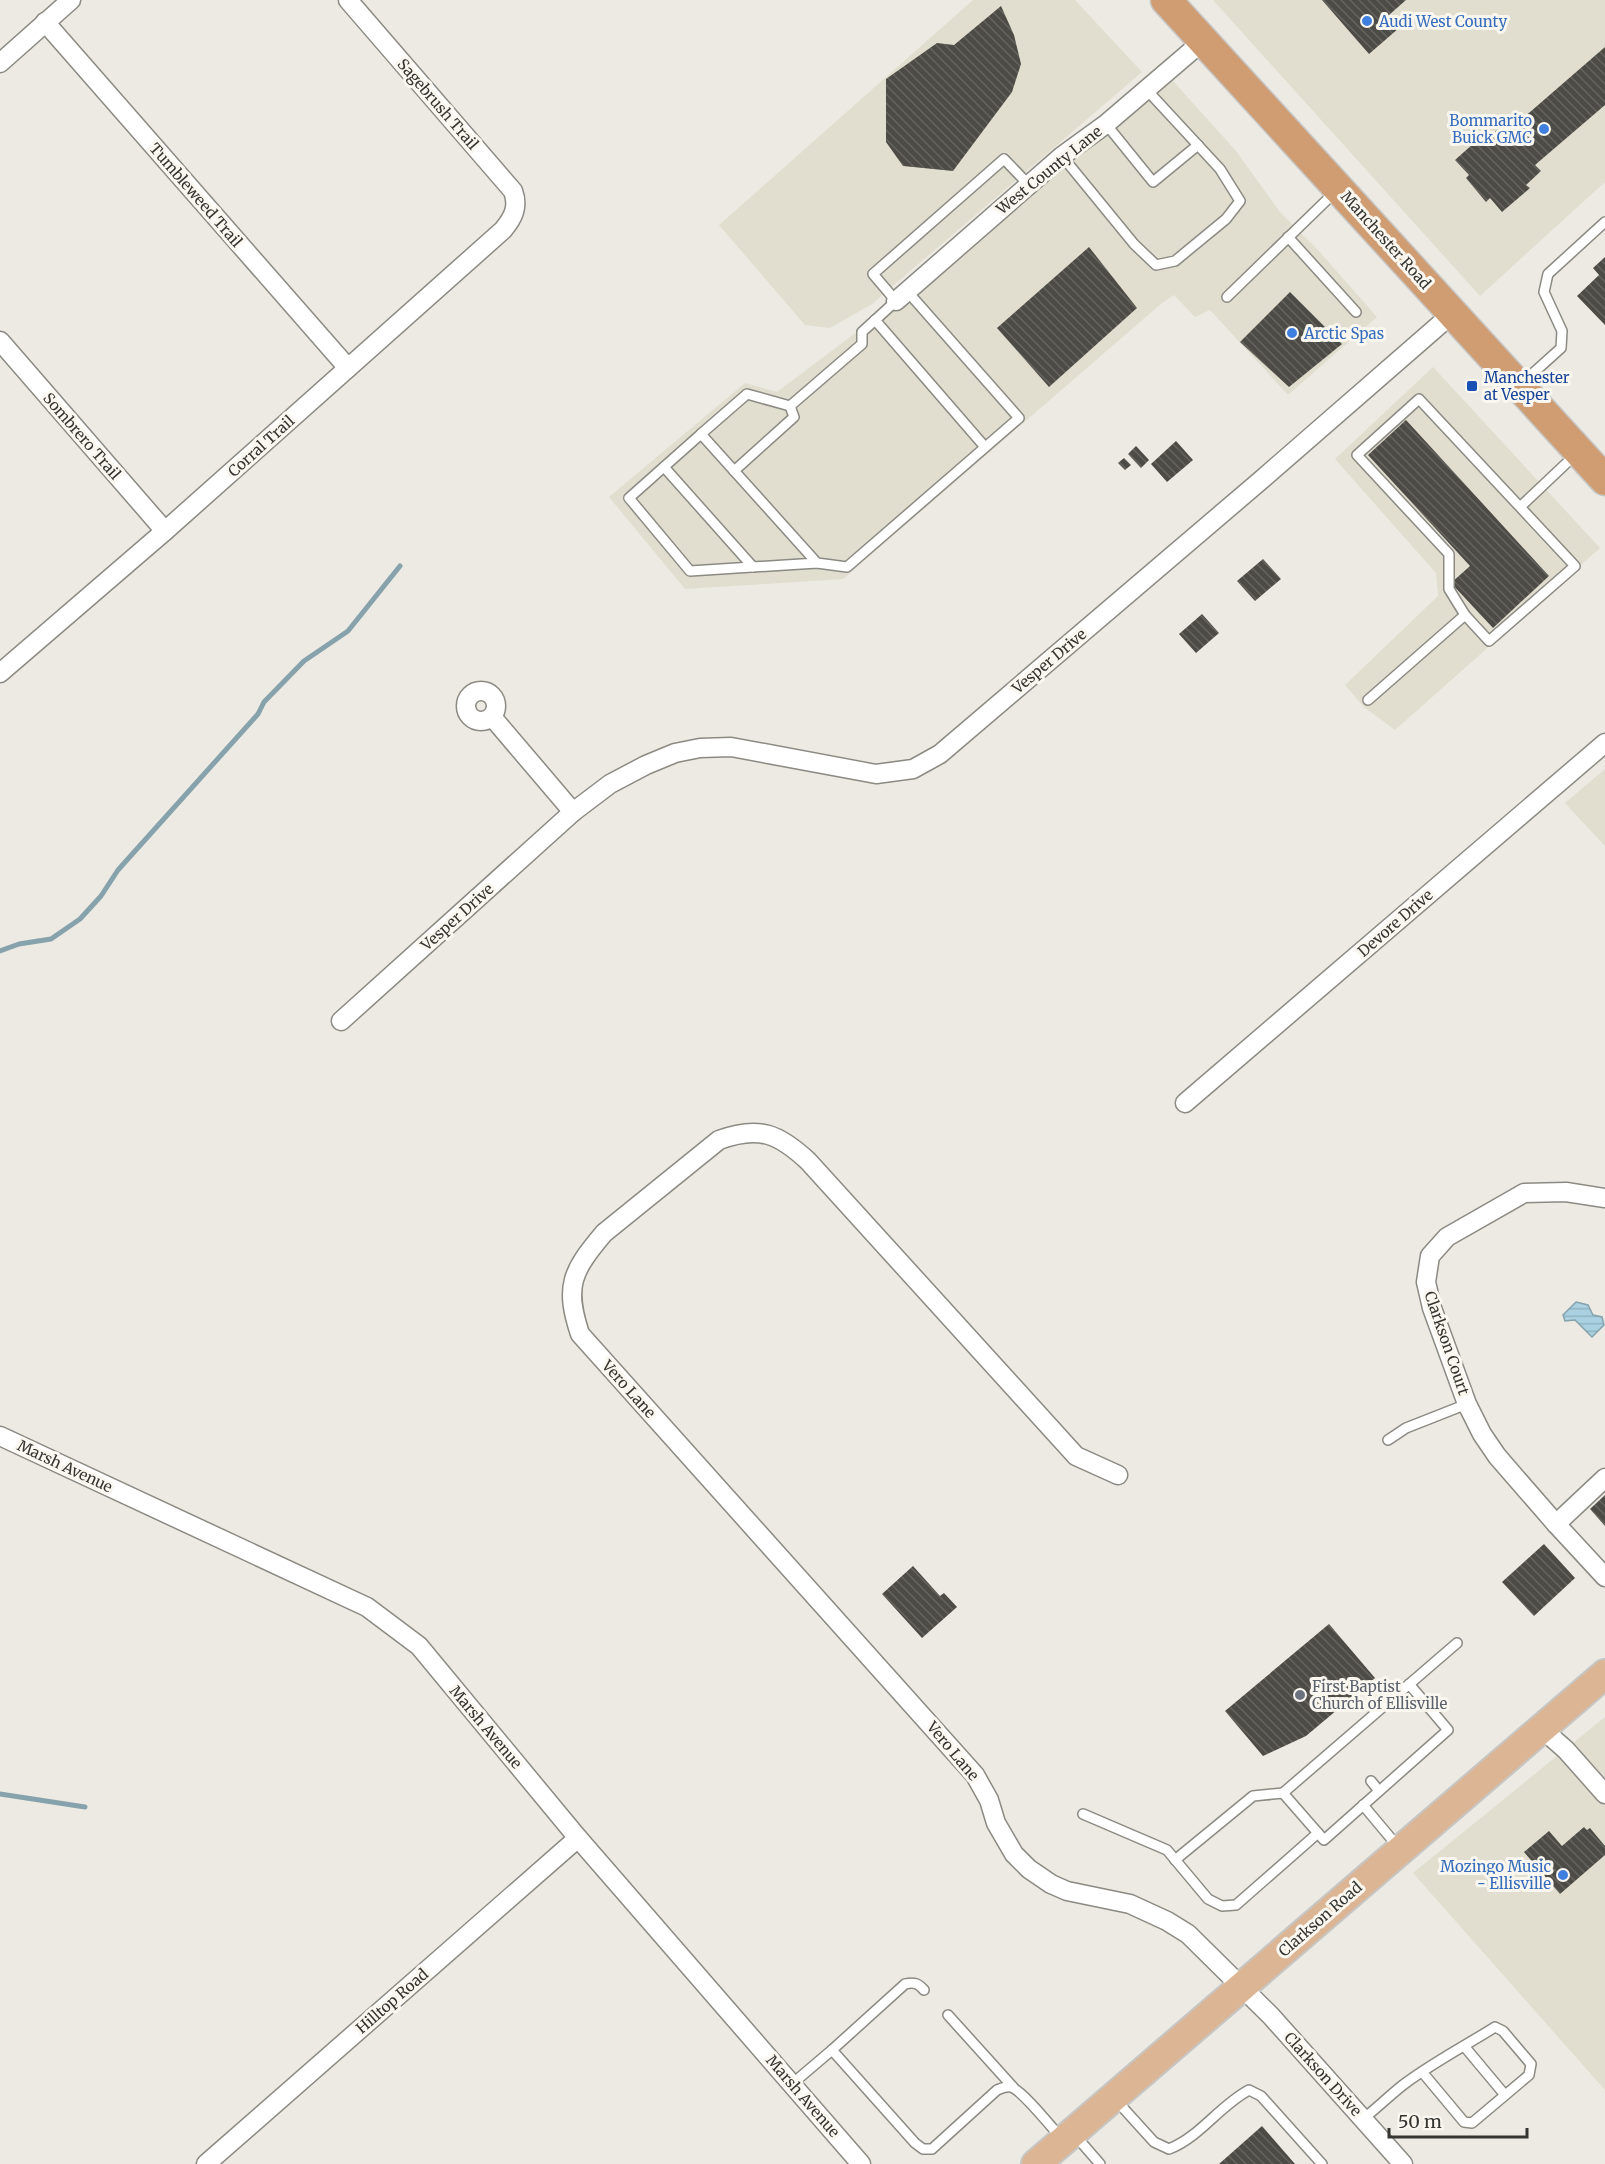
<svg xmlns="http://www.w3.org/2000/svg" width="1605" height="2164" font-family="Merriweather,serif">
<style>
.built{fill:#e1decf}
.water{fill:url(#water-rules);stroke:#86a2ac;stroke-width:1.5}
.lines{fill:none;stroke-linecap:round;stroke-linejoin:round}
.stream{stroke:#86a2ac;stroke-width:5}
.building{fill:url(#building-back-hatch)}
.service-casing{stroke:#8b8a83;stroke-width:12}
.minor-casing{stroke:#8b8a83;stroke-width:21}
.primary-casing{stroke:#c6c6c5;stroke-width:32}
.trunk-casing{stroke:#c6c6c5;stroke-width:33}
.service{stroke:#fff;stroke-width:9}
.minor{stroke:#fff;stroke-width:18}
.primary{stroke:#dcb595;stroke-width:28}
.trunk{stroke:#d09c72;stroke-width:30}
.shop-dot{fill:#3f7fe0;stroke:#f9f7ef;stroke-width:2}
.transit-dot{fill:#1a4fb4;stroke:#f9f7ef;stroke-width:2}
.worship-dot{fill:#6b7280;stroke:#f9f7ef;stroke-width:2}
.labels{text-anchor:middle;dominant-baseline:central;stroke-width:6;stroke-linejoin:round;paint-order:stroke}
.shop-label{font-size:15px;fill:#366cbe;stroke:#f9f7ef;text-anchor:start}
.street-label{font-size:15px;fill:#343431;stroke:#f9f7ef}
.transit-label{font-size:15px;fill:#164399;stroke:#f9f7ef;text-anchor:start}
.worship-label{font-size:15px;fill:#5b616d;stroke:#f9f7ef;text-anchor:start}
</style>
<defs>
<pattern id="water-rules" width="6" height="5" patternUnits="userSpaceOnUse" patternTransform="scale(1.5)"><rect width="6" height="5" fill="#a9d1e1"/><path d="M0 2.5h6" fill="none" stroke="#92b4c2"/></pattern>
<pattern id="building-back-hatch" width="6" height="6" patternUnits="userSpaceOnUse" patternTransform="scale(1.5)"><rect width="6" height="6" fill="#4d4b45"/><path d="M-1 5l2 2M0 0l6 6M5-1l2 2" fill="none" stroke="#64635e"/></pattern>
</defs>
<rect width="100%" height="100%" fill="#eceae2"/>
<g class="built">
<polygon points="973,0 1075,0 1142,72 872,304 830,328 805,325 719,225"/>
<polygon points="1213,0 1605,0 1605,182 1480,296"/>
<polygon points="1173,81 1236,151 1280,212 1318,250 1377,317 1288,395 1210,310 1195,317 1174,295 1162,303 843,579 685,589 609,497 745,383 777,392 926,280 1045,176"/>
<polygon points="1433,367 1600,548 1395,730 1364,707 1345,685 1438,596 1436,573 1335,459"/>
<polygon points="1605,769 1605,846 1565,803"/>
<polygon points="1605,1717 1605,2090 1413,1873"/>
</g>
<polygon class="water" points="1576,1302 1588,1305 1593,1315 1602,1317 1604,1325 1592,1337 1575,1320 1565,1321 1563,1315"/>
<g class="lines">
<g class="stream">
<polyline points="0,951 19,944 51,939 80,919 101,896 118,870 258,714 264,702 304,661 348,631 400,566"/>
<polyline points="0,1794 85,1807"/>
</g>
</g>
<g class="building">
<polygon points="1322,0 1406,0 1389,15 1399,28 1369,54"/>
<polygon points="1001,6 1014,35 1021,64 1012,92 953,171 903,166 886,142 886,79 937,43 954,45"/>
<polygon points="1605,47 1605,105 1535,165 1541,171 1526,185 1530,188 1502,212 1490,198 1486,202 1466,178 1469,175 1455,160 1483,135 1486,139 1502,126 1507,132"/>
<polygon points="1089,247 1137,308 1049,387 997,328"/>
<polygon points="1605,257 1605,325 1577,296 1599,275 1593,268"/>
<polygon points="1290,292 1342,344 1289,387 1240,342"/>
<polygon points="1406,420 1549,576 1493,628 1451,583 1470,566 1368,455"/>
<polygon points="1176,441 1193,460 1167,482 1151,464"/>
<polygon points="1136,446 1149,460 1141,468 1128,454"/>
<polygon points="1124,458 1131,465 1125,470 1118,463"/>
<polygon points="1263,559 1281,579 1255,601 1237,581"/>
<polygon points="1202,614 1219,633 1196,653 1179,634"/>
<polygon points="1605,1495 1605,1526 1590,1509"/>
<polygon points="1544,1544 1575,1578 1534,1616 1502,1582"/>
<polygon points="913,1566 940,1596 944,1593 957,1607 922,1638 882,1594"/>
<polygon points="1329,1624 1375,1678 1306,1736 1263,1756 1225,1711"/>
<polygon points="1584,1827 1587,1830 1590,1828 1605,1846 1605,1855 1560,1894 1524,1852 1549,1831 1562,1846"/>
<polygon points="1262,2126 1295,2164 1219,2164"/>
</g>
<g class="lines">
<defs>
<g id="service">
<polyline points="1106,124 1153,182 1198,145"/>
<polyline points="1062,156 1134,244 1156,265 1175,261 1226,219 1240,201 1220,169 1146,89"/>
<polyline points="1288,237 1356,312"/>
<polyline points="1227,297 1335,192"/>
<polyline points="875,320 985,447"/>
<polyline points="1521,384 1561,348 1562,331 1544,292 1548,274 1605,222"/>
<polyline points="790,406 862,344 862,332 896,301 873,274 1004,159 1029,185"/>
<polyline points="701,434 747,394 790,406"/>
<polyline points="664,467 753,567"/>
<polyline points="734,471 794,417 790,406"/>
<polyline points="1520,507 1575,566 1489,641 1465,615 1449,589 1449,554 1357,455 1419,399 1520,507 1575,455"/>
<polyline points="817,563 701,434 629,498 690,571 817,563 847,567 1019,418 907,291"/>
<polyline points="1368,700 1465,615"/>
<polyline points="1388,1440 1406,1428 1467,1404"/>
<polyline points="1409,1684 1448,1730 1324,1840 1283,1793 1457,1643"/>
<polyline points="1371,1781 1379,1791"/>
<polyline points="1363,1805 1399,1848"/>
<polyline points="1083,1814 1167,1850 1208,1899 1222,1906 1236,1905 1318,1833"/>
<polyline points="1175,1860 1253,1796 1283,1793"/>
<polyline points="948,2015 1013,2087"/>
<polyline points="1464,2046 1505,2095"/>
<path d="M 832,2050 L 905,1984 C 914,1982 918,1983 924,1990"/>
<path d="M 792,2084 L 832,2050 L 915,2143 L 923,2149 L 932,2149 L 997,2090 C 1002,2088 1006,2086 1011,2087 C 1022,2090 1053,2129 1062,2139"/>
<path d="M 1115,2099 L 1154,2142 L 1169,2149 C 1200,2137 1219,2106 1249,2090 L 1261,2096 L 1322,2164"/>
<path d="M 1363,2119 C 1377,2108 1389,2096 1403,2085 C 1432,2063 1465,2046 1495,2027 L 1503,2031 L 1531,2064 L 1529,2075 L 1472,2123 L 1464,2122 L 1423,2073"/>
<polyline points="1074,2134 1100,2164"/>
</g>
<g id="minor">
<polyline points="45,22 348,368"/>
<polyline points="0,63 71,0"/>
<polyline points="896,301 1062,156 1106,124 1203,41"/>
<polyline points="0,341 165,531"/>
<path d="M 0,673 L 165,531 L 503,230 C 513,218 519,207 513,191 L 348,0"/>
<circle cx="481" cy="706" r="15"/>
<polyline points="493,718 573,812"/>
<polyline points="341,1021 573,812 610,784 646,765 675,753 700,748 731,747 876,774 913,769 940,754 1260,481 1453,313"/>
<polyline points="1185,1103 1605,743"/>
<polyline points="1605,1198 1566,1192 1524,1193 1447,1237 1430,1256 1426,1282 1432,1308 1467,1404 1482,1434 1497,1456 1556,1524 1605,1577"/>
<polyline points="0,1436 367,1607 419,1646 578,1838 861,2164"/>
<path d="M 1118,1475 L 1076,1456 L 808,1161 C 779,1134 759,1125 719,1140 L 604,1233 C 572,1271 564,1286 580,1334 L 975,1775 L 989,1800 L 996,1823 L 1014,1854 L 1029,1869 L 1051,1884 L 1067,1891 L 1130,1904 L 1167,1921 L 1188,1934 L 1271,2016 L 1403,2164"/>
<polyline points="1556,1524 1605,1478"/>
<polyline points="1541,1728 1566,1750 1605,1794"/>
<polyline points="206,2164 578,1838"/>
</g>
<polyline id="primary" points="1036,2164 1605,1674"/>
<polyline id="trunk" points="1166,0 1605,480"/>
</defs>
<use href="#service" class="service-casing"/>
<use href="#minor" class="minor-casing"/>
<use href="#primary" class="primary-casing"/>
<use href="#trunk" class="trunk-casing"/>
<use href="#service" class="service"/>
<use href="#minor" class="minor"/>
<use href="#primary" class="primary"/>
<use href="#trunk" class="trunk"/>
</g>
<g class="shop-dot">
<circle cx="1367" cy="21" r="6"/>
<circle cx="1544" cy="129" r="6"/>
<circle cx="1292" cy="333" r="6"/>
<circle cx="1563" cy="1875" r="6"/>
</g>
<rect class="transit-dot" x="1466" y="380" width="12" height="12" rx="3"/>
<circle class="worship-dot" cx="1300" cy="1695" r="6"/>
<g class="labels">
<g class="shop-label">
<text x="1379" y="21">Audi West County</text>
<text x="1532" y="120" text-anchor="end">Bommarito<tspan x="1532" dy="17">Buick GMC</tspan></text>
<text x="1304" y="333">Arctic Spas</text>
<text x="1551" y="1866" text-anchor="end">Mozingo Music<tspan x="1551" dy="17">- Ellisville</tspan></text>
</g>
<g class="street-label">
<text transform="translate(438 104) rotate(49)">Sagebrush Trail</text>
<text transform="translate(1049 170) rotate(-39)">West County Lane</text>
<text transform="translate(196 195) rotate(49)">Tumbleweed Trail</text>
<text transform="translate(1386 240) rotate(48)">Manchester Road</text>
<text transform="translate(82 436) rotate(49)">Sombrero Trail</text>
<text transform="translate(261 446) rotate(-42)">Corral Trail</text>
<text transform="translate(1049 661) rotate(-40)">Vesper Drive</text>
<text transform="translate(457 917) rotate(-42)">Vesper Drive</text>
<text transform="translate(1395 923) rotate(-41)">Devore Drive</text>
<text transform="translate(1447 1343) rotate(71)">Clarkson Court</text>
<text transform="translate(629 1389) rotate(48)">Vero Lane</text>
<text transform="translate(65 1466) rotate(25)">Marsh Avenue</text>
<text transform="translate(486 1727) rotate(50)">Marsh Avenue</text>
<text transform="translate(953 1751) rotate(50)">Vero Lane</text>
<text transform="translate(1320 1919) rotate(-41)">Clarkson Road</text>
<text transform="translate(392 2001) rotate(-41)">Hilltop Road</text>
<text transform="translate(1323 2074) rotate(48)">Clarkson Drive</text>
<text transform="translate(803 2096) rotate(49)">Marsh Avenue</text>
</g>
<g class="transit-label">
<text x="1484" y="377">Manchester<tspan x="1484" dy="17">at Vesper</tspan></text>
</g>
<g class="worship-label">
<text x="1312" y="1686">First Baptist<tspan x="1312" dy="17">Church of Ellisville</tspan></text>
</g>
</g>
<path d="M1389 2128v9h138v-9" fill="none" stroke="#343431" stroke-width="3"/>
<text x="1398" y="2128" font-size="18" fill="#343431" stroke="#f9f7ef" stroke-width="4.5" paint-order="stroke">50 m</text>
</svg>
